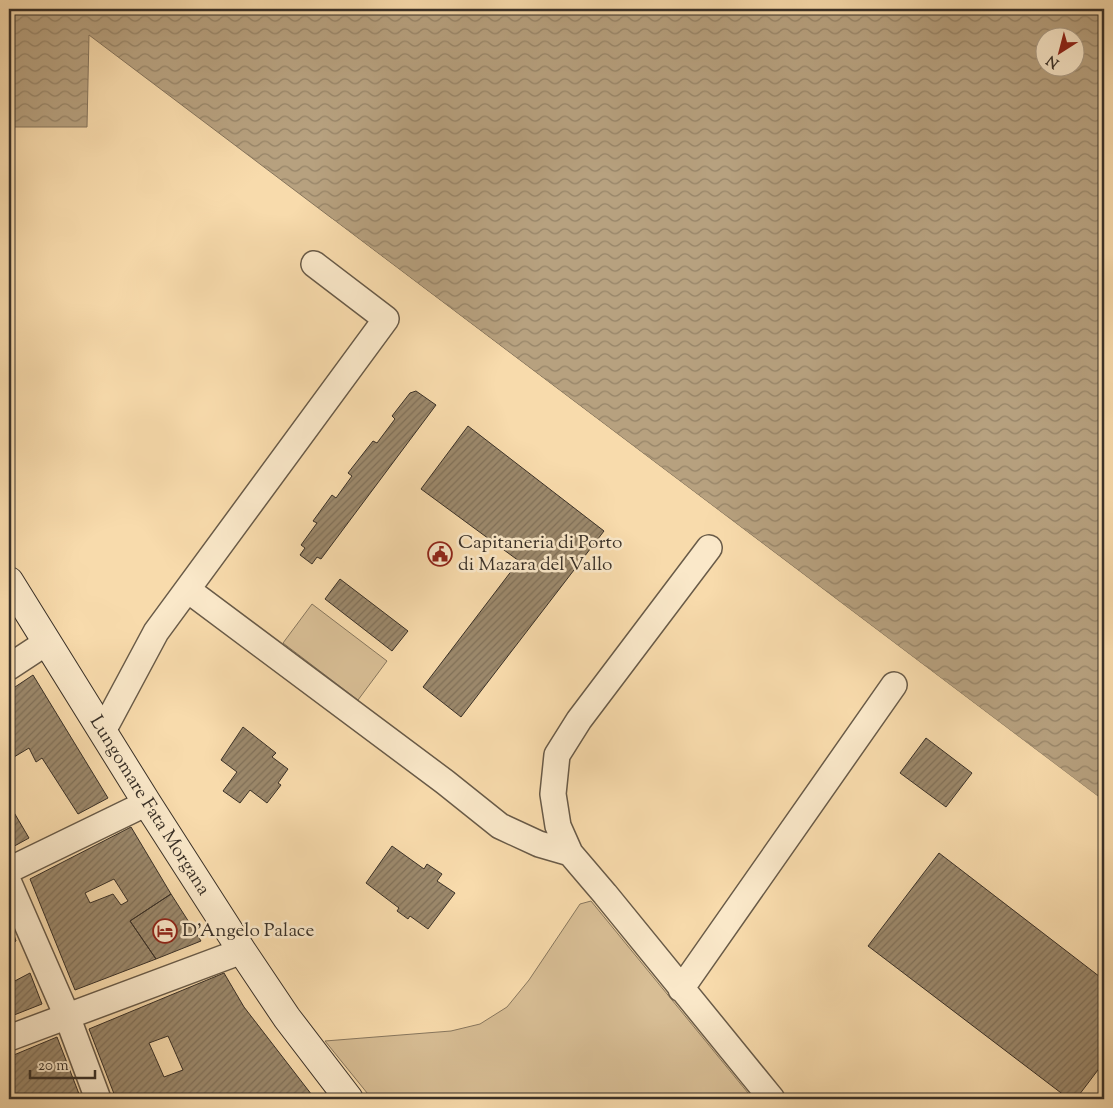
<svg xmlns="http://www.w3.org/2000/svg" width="1113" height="1108" font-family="'Sorts Mill Goudy',serif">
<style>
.green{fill:#d8be95;stroke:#88775e}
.water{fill:url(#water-waves);stroke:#85745c;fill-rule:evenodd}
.pier{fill:#f8dbac}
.building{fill:url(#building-hatch);stroke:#393027;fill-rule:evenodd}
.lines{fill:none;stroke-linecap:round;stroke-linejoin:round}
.minor-casing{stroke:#695b48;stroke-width:28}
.secondary-casing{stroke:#393027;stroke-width:30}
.minor{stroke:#fae8c9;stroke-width:25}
.secondary{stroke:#fae8c9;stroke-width:28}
.labels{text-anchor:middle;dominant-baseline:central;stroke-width:5;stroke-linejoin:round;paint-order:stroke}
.poi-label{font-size:19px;fill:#393027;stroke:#fae8c9;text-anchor:start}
.street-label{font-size:19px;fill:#393027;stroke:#fae8c9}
</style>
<defs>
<pattern id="water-waves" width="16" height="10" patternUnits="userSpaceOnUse" patternTransform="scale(1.25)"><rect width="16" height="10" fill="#b7a17f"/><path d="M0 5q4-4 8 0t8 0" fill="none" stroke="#968468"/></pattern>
<pattern id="building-hatch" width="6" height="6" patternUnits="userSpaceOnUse" patternTransform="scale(1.25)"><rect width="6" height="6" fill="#9c896c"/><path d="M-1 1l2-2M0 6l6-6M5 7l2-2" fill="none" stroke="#807059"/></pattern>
</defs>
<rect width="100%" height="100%" fill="#f8dbac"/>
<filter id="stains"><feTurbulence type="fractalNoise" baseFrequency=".004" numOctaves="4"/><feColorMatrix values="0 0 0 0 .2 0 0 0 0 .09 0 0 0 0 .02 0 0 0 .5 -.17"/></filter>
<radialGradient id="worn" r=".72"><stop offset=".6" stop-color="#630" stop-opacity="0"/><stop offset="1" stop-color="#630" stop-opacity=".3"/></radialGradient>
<path class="green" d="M312 604 387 661 358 700 283 643Z
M591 901 753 1099H372L325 1041 451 1031 480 1024 507 1007 529 980 580 904Z"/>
<path class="water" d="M9 9H1104V801L89 35 87 127H9ZM1046 38H1076V68H1046Z"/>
<path class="pier" d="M332 219 1104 801V803L331 221Z"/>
<path class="building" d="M416 391 436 405 321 559 317 557 312 564 300 555 305 548 301 545 317 523 313 521 332 495 336 498 352 476 348 473 373 441 377 443 395 419 392 416 410 393Z
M468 426 604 531 461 717 423 687 519 561 421 489Z
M340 579 408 631 392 651 325 599Z
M33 675 108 798 78 814 42 758 36 762 29 748 9 760V691Z
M243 727 276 753 272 757 288 769 278 783 281 785 267 803 250 790 240 803 223 791 237 772 221 760Z
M926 738 972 773 946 807 900 773Z
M9 804 29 838 9 849Z
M131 827 171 894 130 921 156 959 75 990 30 879ZM114 879 128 901 121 905 113 894 90 903 85 893Z
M392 846 424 869 427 864 442 874 437 881 455 893 428 929 410 916 408 919 397 911 399 908 366 883Z
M939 853 1104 980V1062L1076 1099H1069L868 946Z
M171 894 201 941 156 959 130 921Z
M9 921 16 941 9 945Z
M30 973 42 1004 9 1017V984Z
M224 973 244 1007 315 1099H116L89 1029ZM168 1036 183 1070 164 1077 149 1043Z
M57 1037 81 1099H9V1057Z"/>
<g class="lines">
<g class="minor-casing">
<path id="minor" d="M709 548 579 720 557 755 553 794 558 826 570 853 605 894 772 1099
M188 590 445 782 500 826 539 844 570 853
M9 667 47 642
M103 731 156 632 386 319 314 264
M9 870 147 803
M9 883 67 1016 98 1099
M681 989 894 685
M9 1038 242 951"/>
</g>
<g class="secondary-casing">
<g id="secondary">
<path id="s1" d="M9 581 147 803 242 951 287 1018 349 1099"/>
</g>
</g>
<use href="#minor" class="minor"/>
<use href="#secondary" class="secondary"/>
</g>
<defs>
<g id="civic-ring" transform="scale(1.25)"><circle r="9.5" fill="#fae8c9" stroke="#8f2418" stroke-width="1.5"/><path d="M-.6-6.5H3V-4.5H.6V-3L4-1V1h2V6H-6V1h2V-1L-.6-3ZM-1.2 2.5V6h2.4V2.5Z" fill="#8f2418"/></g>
<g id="hotel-ring" transform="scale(1.25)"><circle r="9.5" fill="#fae8c9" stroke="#8f2418" stroke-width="1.5"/><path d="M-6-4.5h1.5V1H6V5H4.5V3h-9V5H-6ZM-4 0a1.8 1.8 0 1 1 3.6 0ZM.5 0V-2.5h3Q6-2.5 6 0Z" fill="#8f2418"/></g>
</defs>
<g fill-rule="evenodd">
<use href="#civic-ring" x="440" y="554"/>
<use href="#hotel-ring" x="165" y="931"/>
</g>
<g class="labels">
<g class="poi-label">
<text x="458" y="543">Capitaneria di Porto<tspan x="458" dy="22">di Mazara del Vallo</tspan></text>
<text x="182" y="931">D'Angelo Palace</text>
</g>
<g class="street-label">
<text stroke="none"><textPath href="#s1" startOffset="265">Lungomare Fata Morgana</textPath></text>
</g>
</g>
<rect width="1113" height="1108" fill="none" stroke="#f8dbac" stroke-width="30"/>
<rect x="10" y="10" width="1093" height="1088" fill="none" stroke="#393027" stroke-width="2.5"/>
<rect x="15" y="15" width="1083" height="1078" fill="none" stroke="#393027"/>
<g transform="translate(1060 52) rotate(216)"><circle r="24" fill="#fae8c9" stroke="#ad9e88"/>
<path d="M0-4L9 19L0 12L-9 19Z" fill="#8f2418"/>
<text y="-8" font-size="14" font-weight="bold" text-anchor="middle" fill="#393027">N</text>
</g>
<path d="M30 1070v8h65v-8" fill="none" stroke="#393027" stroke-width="2.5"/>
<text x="38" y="1070" font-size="15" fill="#393027" stroke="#fae8c9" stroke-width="4" paint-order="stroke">20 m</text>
<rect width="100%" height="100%" filter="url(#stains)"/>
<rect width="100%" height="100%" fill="url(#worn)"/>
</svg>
